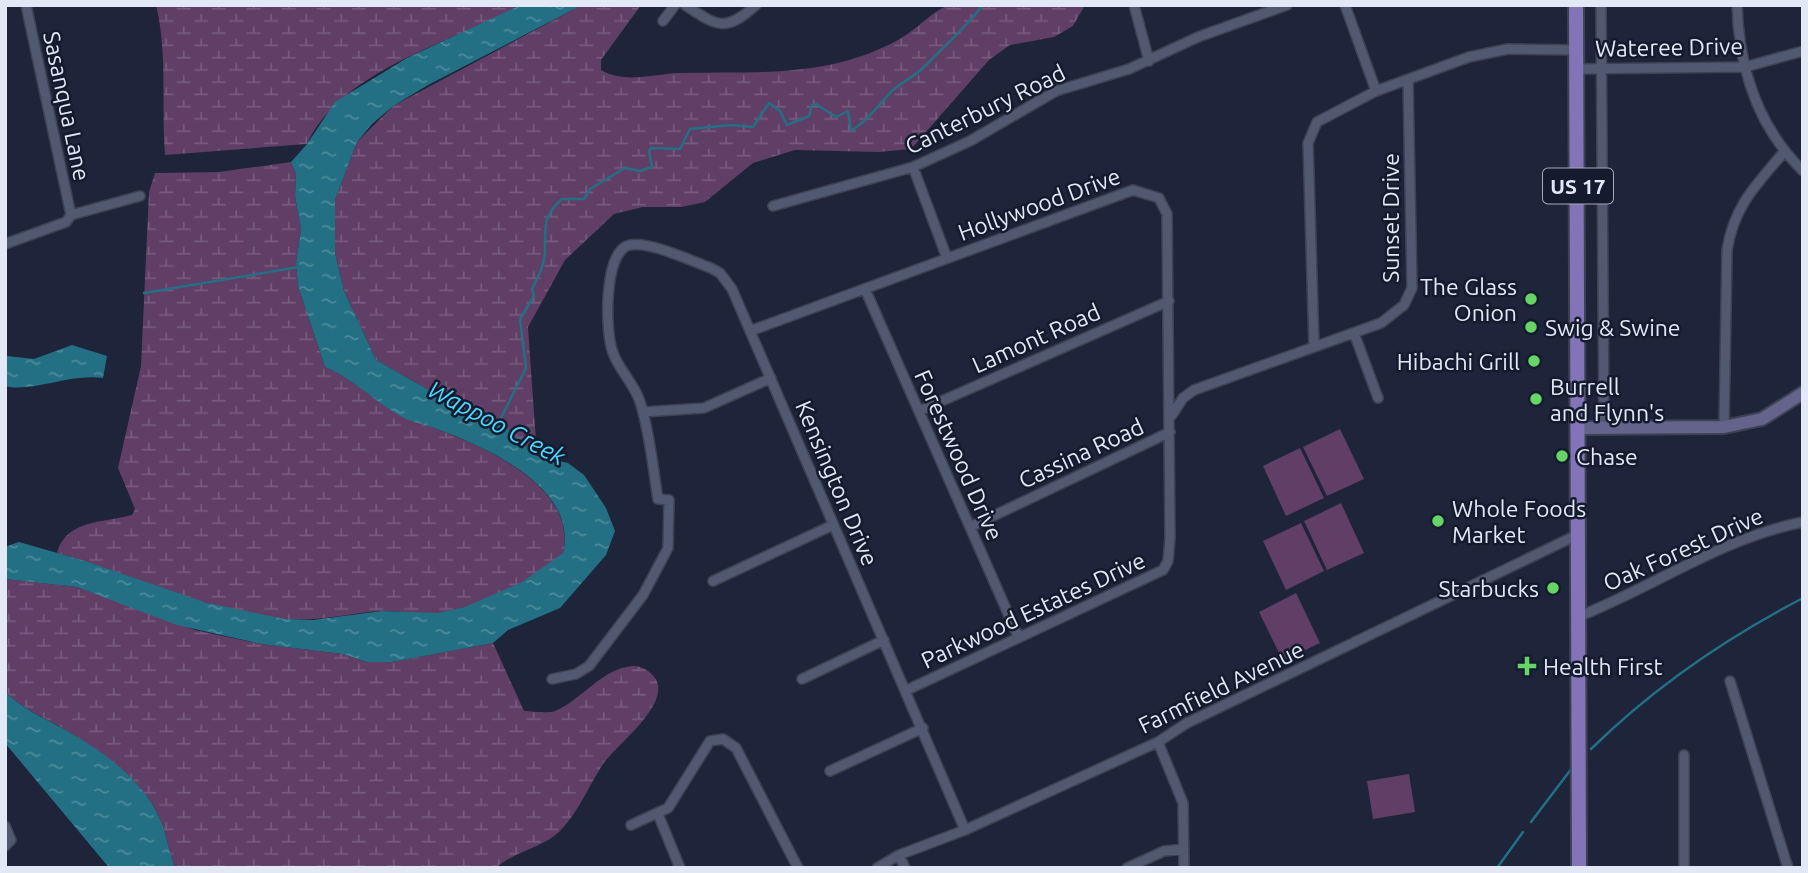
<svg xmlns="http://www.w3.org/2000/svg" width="1808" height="873" font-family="Ubuntu,sans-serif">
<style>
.wetland{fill:url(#wetland-marsh)}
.park{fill:#603e66}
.water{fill:url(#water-ripples)}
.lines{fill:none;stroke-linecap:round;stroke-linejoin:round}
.stream{stroke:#237084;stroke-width:2.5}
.minor-casing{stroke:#3d4253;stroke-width:12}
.secondary-casing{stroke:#3d4253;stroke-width:16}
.trunk-casing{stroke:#3d4253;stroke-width:18}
.minor{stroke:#515971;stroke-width:9}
.secondary{stroke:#64638b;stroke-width:12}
.trunk{stroke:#8274b6;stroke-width:14}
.poi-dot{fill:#67d466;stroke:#151b2e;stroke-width:2.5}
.labels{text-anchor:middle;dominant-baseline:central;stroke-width:5;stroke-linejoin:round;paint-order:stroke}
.shield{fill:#151b2e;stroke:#a5aaba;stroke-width:2}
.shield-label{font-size:21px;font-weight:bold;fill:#e3e8f6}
.street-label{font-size:23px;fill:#e3e8f6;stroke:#151b2e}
.poi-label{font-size:23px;fill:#e3e8f6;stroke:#151b2e;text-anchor:start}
.water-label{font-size:24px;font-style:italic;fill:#4cd9ff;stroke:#151b2e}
</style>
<defs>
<pattern id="wetland-marsh" width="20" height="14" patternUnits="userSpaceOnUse" patternTransform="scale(1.75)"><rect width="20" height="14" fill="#603e66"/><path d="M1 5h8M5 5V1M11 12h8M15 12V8" fill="none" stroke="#775a7c"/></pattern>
<pattern id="water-ripples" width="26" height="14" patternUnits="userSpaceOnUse" patternTransform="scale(1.75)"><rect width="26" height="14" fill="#237084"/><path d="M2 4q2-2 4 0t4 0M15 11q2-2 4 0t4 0" fill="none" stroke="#4d8b9c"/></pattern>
</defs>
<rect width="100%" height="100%" fill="#1e2439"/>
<path class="wetland" d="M156 5H521C452 43 342 69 307 144L165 155C161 105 168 55 156 5Z
M582 5H641L601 60V70C625 84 652 74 679 73 756 71 826 79 898 40 915 31 929 14 946 6 958 1 1063 5 1085 5L1073 26 1054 37 1010 45 989 60 911 149 879 152 795 150 753 163 705 202 681 207H643L614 214 565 260 528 327 537 456 500 422 443 398 376 360 344 291 335 253V200L357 142 393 106Z
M291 162 296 174 295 196 301 229 296 263 298 286 325 367C355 380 377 404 406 418 416 423 427 425 437 429 486 447 578 488 563 553 533 583 481 606 440 613 421 616 401 610 382 611 349 613 319 622 287 619 207 612 133 574 57 553 66 519 104 523 132 515L135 509 118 468 141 366 149 192 155 173 219 172Z
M5 579 77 587 195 630 261 644 343 654 367 662H392L493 643 524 711C533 711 547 714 555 711 582 700 602 668 633 666 642 666 649 670 655 678 672 704 617 744 603 764 589 785 578 813 560 831 543 848 514 851 496 868H175C170 854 167 840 163 826 146 781 104 753 64 729 45 718 20 708 5 691Z"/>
<path class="park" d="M1340 429 1364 479 1327 496 1303 447Z
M1300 448 1324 498 1286 516 1263 466Z
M1341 503 1364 553 1327 570 1304 521Z
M1301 523 1324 571 1286 590 1263 541Z
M1296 593 1320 643 1283 661 1259 612Z
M1409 774 1415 812 1373 819 1367 781Z"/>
<path class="water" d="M521 5H582L428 85 393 106 372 124 357 142 335 200V253L344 291 376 360 443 398 500 422 537 456 568 463 584 475 606 508 615 531 606 555 560 608 508 630 493 643 392 662H367L343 654 261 644 177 625 77 587 5 579V547L19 542 85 561 207 603 285 619 313 620 382 611 438 613 465 607 522 582 563 553C579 488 486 447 437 429 427 425 416 423 406 419 377 404 355 380 325 367L298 286 296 263 301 229 295 196 296 174 291 162 307 144 335 102 407 58Z
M72 345 107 356 103 378C69 373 32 393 5 386L7 356 34 359Z
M5 691C20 708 44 718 64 729 104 752 146 781 163 826 167 840 170 854 175 868H110L106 864 5 743Z"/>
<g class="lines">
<path class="stream" d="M144 293 299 267
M499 422 526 368 520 319 534 296 532 289C538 277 545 264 545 251 545 228 543 215 562 199H584L590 189 625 168 640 171 652 167 649 151 651 148 680 149 690 129 731 125 753 127 769 103 780 111 787 125 809 116 812 105 816 104 836 117 848 111 851 130C860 128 883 101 889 94 896 85 914 77 923 68 943 48 965 28 983 5
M1591 749C1653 688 1726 638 1803 598
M1531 822 1572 768
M1497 868 1523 832"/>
<g class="minor-casing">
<path id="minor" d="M26 5 71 215
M685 5C717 26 725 33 756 5
M1134 5 1149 61
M1345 5 1376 91
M1601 5 1604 427
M1737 5C1739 69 1757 126 1803 171
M663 21 675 5
M1576 69 1745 67 1803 51
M913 167 947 258
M773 206 913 167 970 141 1056 91 1129 69 1198 37 1287 5
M5 244 66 222 71 215 140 196
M865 289 1018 636
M750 331 1133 190 1159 198 1167 214 1170 538 1168 561 1163 570 907 690
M1354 333 1378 398
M1314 345 1308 143 1317 122 1376 91 1469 57 1508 49 1576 50
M919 411 1169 301
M643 412 704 408 771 378
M1172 415 1183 398 1194 390 1381 323 1404 305 1412 288 1408 81
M1724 427 1727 250C1734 206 1756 185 1784 152
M970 527 1170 432
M713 581 833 525
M1580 616C1655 586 1722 538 1803 522
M552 679 576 674 589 666 643 595 668 548 669 500 658 499C653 468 650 435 641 405 636 385 620 372 613 353 605 333 603 250 630 245 650 241 691 261 711 268L720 273 732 289 965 830
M802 679 884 640
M1730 681 1788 868
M1158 742 1183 803 1184 868
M1684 755V868
M830 771 923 728
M658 814 680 868
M631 825 668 808 710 741 723 739 736 748 798 868
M5 826 11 840 5 846
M899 855 905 868
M877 868 899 855 965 830 1158 742 1187 723 1579 534
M1127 868 1164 851 1184 849"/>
</g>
<g class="secondary-casing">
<path id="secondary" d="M1579 428 1724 427 1762 419 1803 393"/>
</g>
<g class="trunk-casing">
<path id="trunk" d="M1576 5 1579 868"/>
</g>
<use href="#minor" class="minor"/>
<use href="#secondary" class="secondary"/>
<use href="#trunk" class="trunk"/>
</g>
<g class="poi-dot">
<circle cx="1531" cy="299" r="7"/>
<circle cx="1531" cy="327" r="7"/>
<circle cx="1534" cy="361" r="7"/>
<circle cx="1536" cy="399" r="7"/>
<circle cx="1562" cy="456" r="7"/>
<circle cx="1438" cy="521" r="7"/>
<circle cx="1553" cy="588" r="7"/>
<path d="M1523.5 655.5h7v7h7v7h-7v7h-7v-7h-7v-7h7z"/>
</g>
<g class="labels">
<rect class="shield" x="1543" y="168.5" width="70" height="35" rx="5"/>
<g class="shield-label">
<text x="1578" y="186">US 17</text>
</g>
<g class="street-label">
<text transform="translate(1669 47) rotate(-1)">Wateree Drive</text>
<text transform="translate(67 106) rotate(78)">Sasanqua Lane</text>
<text transform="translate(985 109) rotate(-26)">Canterbury Road</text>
<text transform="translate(1039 204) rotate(-20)">Hollywood Drive</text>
<text transform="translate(1390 218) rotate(-90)">Sunset Drive</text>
<text transform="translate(1036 338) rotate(-24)">Lamont Road</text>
<text transform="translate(1081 453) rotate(-25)">Cassina Road</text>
<text transform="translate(959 455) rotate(66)">Forestwood Drive</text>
<text transform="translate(837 483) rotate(67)">Kensington Drive</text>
<text transform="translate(1683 549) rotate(-24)">Oak Forest Drive</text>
<text transform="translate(1033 610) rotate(-25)">Parkwood Estates Drive</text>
<text transform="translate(1221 687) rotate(-26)">Farmfield Avenue</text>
</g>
<g class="poi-label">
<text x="1517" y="286" text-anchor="end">The Glass<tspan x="1517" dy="26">Onion</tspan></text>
<text x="1545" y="327">Swig &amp; Swine</text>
<text x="1520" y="361" text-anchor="end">Hibachi Grill</text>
<text x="1550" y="386">Burrell<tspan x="1550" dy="26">and Flynn's</tspan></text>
<text x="1576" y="456">Chase</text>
<text x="1452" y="508">Whole Foods<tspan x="1452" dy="26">Market</tspan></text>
<text x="1539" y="588" text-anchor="end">Starbucks</text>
<text x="1543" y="666">Health First</text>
</g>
<g class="water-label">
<text transform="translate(497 423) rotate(28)">Wappoo Creek</text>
</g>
</g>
<rect width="1808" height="873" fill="none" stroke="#e3e8f6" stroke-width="14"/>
</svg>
